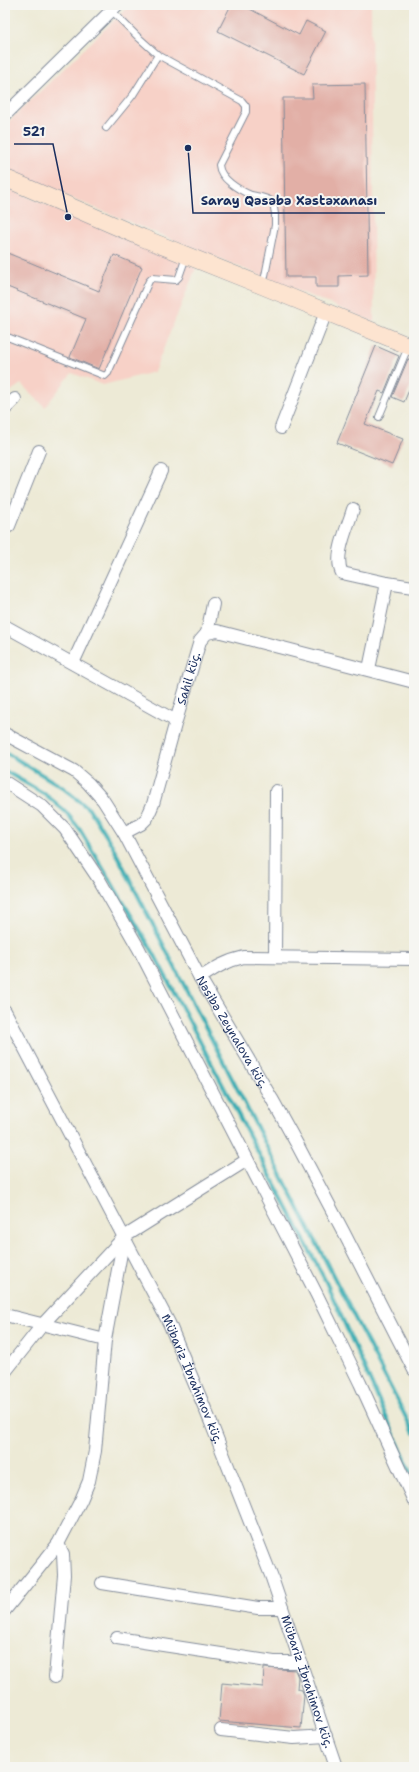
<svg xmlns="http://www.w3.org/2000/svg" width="419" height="1772" font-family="'Shantell Sans',sans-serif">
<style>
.built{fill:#f7d1c7}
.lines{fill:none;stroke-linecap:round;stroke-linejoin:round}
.stream{stroke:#3caeb4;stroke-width:4}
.building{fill:#e2afa6}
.lane-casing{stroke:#848c9a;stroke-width:8}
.street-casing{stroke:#848c9a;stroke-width:14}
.secondary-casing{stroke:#848c9a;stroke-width:18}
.lane{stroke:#fff;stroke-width:6}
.street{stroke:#fff;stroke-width:12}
.secondary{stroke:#fde4d0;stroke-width:17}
.labels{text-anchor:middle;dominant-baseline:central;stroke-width:4;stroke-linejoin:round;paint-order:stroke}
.street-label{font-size:12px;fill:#1b2f5e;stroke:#f6f6f2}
.leader{fill:none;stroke:#1b2f5e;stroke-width:1.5}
.callout-dot{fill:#1b2f5e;stroke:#f6f6f2;stroke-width:1.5}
.callout-label{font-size:13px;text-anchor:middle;font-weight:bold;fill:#1b2f5e;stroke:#f6f6f2;stroke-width:4;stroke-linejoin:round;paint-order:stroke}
</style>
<rect width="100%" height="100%" fill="#f6f6f2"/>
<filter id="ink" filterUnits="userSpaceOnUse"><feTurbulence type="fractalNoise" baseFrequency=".025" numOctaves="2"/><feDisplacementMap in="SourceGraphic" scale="8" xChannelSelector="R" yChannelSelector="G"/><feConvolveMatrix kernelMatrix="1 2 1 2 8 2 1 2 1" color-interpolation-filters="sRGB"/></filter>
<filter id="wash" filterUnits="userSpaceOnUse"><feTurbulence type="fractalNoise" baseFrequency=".012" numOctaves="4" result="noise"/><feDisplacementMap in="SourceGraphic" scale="16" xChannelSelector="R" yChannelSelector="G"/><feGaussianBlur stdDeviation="0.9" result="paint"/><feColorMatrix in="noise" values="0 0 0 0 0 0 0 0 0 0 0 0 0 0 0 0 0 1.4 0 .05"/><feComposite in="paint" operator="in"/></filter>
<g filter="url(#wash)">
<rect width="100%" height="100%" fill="#edead6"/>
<path class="built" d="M130 5H371L374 322 5 171V125Z
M5 187 196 268 154 372 103 385 72 373 45 407 21 384 5 395Z"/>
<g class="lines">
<path class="stream" d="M5 752 62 787 90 810 112 845 414 1433
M5 771 45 794 66 812 80 830 153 952 325 1280 414 1479"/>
</g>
<g id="blocks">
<path class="building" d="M231 5H249L248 8 299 35 306 21 326 31 304 74 218 31Z
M365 84 368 275 339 276V287H316V277H286L283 98H313L312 85Z
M5 252 99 291 114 255 142 267 99 369 70 357 86 319 5 286Z
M376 346 399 356 384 393 379 391 365 424 403 439 392 465 337 443Z
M408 359 414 362V378L404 402 392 397Z
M264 1668 295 1670 298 1677 297 1689 302 1690 304 1695 301 1728 219 1721 222 1683 263 1687Z"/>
</g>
</g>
<g filter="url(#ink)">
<use href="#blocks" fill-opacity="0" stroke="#848c9a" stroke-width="1"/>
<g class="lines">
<g class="lane-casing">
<path id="lane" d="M111 10 138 37 158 55 242 101 246 106V112L219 165C220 179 239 190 251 195 259 197 266 197 273 202L275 214V225L263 286
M106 128 133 95 158 55
M5 336 105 376 108 373 149 281 152 278 176 280 179 277 186 257
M379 417 408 347"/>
</g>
<g class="street-casing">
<g id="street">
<path d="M5 115 117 5"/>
<path d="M5 409 15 399"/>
<path d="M281 428 326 312"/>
<path d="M353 509C348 527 333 556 342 573L387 583 369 669"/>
<path d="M5 528 9 526 39 451"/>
<path d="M387 583 413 587"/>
<path id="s1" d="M5 626 176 721 200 641 207 633 217 631 414 682"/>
<path d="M207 633 213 604"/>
<path d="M73 663 161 471"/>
<path id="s2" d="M5 734 74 771 88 783 103 800 124 833 200 978 272 1099 298 1146 344 1233 414 1370"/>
<path d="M5 782 42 806 65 829 100 881 139 949 317 1295 360 1383 414 1501"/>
<path d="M124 833 141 824 147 818 153 804 176 721"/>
<path d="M275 957 276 791"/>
<path d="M200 978C215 968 226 961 244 957L414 959"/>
<path id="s3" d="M5 1011 169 1323 211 1423 272 1578 336 1767"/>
<path d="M5 1315 105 1340"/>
<path d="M5 1372 43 1324 124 1237 247 1160"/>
<path d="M102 1583 258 1608H282"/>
<path d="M5 1610 58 1544 81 1500 89 1481 95 1451 105 1340 124 1237"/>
<path d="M117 1638 274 1662H301"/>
<path d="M55 1677 64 1575 63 1554 58 1544"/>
<path d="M221 1730 294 1738 326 1736"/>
</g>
</g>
<g class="secondary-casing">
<path id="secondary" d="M5 178 143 238 263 286 414 348"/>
</g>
<use href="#lane" class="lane"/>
<use href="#street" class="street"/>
<use href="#secondary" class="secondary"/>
</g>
</g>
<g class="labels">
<g class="street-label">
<text stroke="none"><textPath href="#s1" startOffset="240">Sahil küç.</textPath></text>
<text stroke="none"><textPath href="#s2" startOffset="385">Nəsibə Zeynalova küç.</textPath></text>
<text stroke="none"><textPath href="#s3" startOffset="413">Mübariz İbrahimov küç.</textPath></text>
<text stroke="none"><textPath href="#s3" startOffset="737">Mübariz İbrahimov küç.</textPath></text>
</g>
</g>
<path class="leader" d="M68 217L53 144H14M188 148L193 213H385"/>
<g class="callout-dot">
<circle cx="68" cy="217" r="4"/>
<circle cx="188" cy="148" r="4"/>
</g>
<g class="callout-label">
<text x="34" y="136">521</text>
<text x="289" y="205">Saray Qəsəbə Xəstəxanası</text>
</g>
<rect width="419" height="1772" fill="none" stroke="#f6f6f2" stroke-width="20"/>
</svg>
